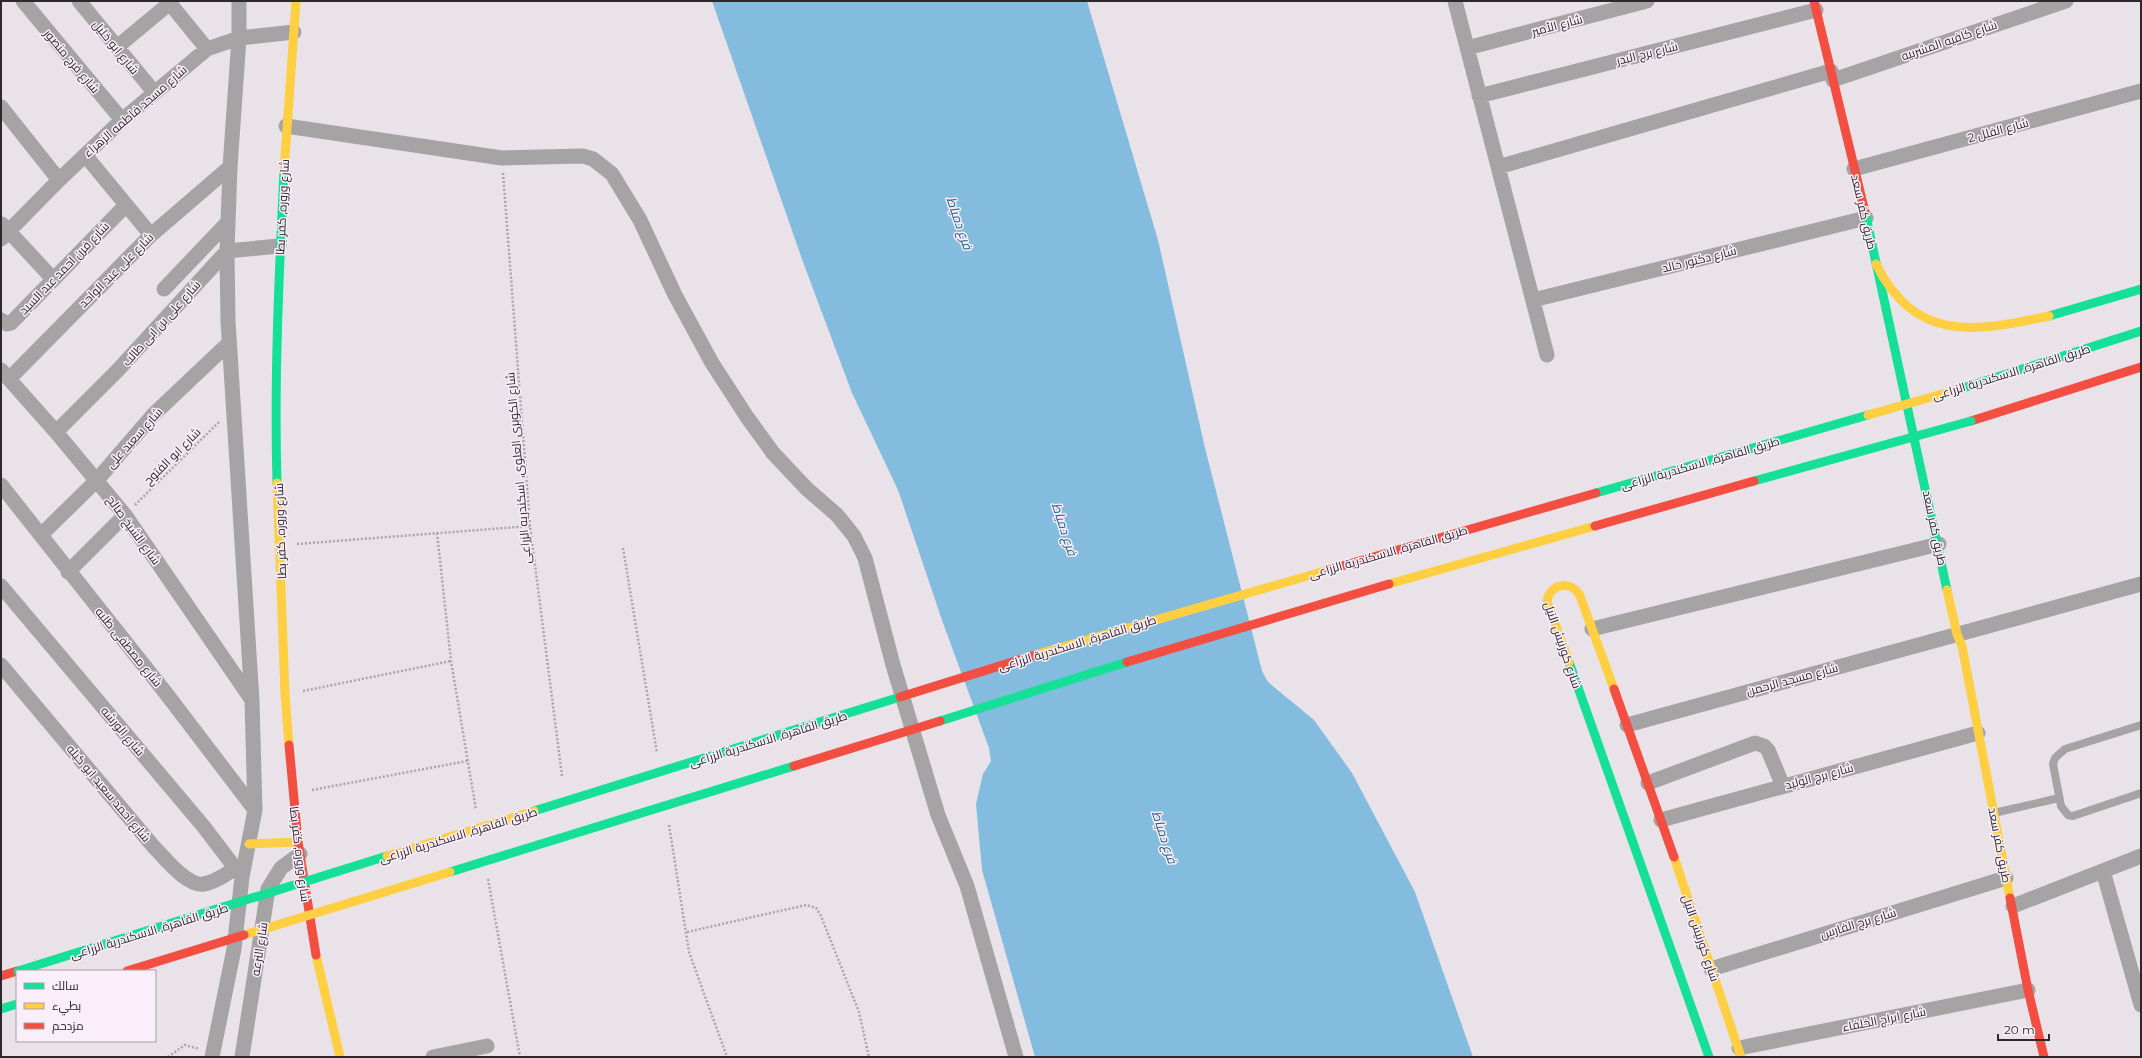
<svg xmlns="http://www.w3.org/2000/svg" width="2142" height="1058" font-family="Montserrat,Cairo,sans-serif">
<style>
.water{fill:#83bcde}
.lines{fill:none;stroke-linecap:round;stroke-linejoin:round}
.path{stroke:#a8a6a8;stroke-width:2.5;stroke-dasharray:2 2;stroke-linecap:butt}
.lane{stroke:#a6a3a4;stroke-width:8}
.street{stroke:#a6a3a4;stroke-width:15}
.fast{stroke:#16e098;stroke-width:9}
.slow{stroke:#ffcf43;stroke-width:9}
.jam{stroke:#f24e42;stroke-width:9}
.fast-bridge{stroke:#16e098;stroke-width:9}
.slow-bridge{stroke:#ffcf43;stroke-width:9}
.jam-bridge{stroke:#f24e42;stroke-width:9}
.labels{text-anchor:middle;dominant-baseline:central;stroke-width:3;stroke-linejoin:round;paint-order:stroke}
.street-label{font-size:12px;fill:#2c282c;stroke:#f9eef9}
.water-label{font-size:13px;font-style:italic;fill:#1d5d7d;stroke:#f9eef9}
</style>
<rect width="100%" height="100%" fill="#e9e3e9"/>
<path class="water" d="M712 1H1087L1158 240 1205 448 1262 671 1268 682 1314 720 1352 773 1415 892 1473 1057H1035L982 870 976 804 983 774 991 761 989 748 943 623 898 490 852 393 803 262Z"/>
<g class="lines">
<path class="path" d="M503 173 530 526 562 776
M135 505 219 422
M437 533 451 661 476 810
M297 544 530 526
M623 548 657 753
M303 691 451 661
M312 790 467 761
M669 825 689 952 727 1057
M488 879 520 1057
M687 932 806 905 816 908 821 916 859 1012 869 1057
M168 1057 185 1045 199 1049"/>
<path class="lane" d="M2141 725 2065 749 2055 758 2053 764 2061 806 2068 815 2073 816 2141 793
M1994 813 2059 798"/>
<path class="street" d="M23 1 122 120
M79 1 154 92
M168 1 207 49
M1455 1 1547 355
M117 47 170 3
M1467 48 1647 1
M1833 80 2066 1
M1479 96 1816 10
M1 107 59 180
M286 126 502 158 583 156 593 159 612 174 640 220 675 295 712 363 747 417 773 453 807 489 837 515 854 536 865 558 893 665 938 815 967 886 1016 1057
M85 155 151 235
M1498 167 1831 71
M1854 169 2141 91
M2 224 53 279
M1 239 59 180 122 120 207 49 239 38 294 32
M164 289 228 222
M1533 300 1866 218
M1 320 7 324 11 323 126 205
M1 370 56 432 125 515 252 700
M9 379 151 235 230 167
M56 432 118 370 227 251 279 246
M1 485 165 692 255 810
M41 535 97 480 154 414 229 343
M68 572 125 515
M1 586 204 827 242 877
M1592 629 1939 544
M1 665 153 846C164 857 187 887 204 884 215 882 225 875 234 869
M1627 725 2141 584
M1648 783 1755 743 1764 746 1768 750 1783 786
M1661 820 1978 733
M2103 871 2141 1005
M2013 906 2141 856
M1711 969 2006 878
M1739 1048 2028 990
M212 1057 234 949 242 877 255 810 252 701 228 321 227 251 230 167 239 38V1
M242 1057 268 889 281 868 300 854
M433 1057 487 1046"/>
<path class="fast" d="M1865 212 1947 590
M2049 316 2141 289
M1960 389 2141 331
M277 483C274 378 279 275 284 171
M1569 662 1709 1057
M1 1009 17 1004"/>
<path class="slow" d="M284 171 296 1
M1876 264C1915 343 1975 332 2049 316
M277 483 285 694 289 745
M1947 590 1957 634 1962 646 2010 898
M1569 662 1547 601C1550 583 1572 580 1580 596L1614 689
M249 844 298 842
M1674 857 1741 1057
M316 955 340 1057"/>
<path class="jam" d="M1814 1 1865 212
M1971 421 2141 367
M1614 689 1674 857
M289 745 298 842 316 955
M2010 898 2028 990 2044 1057
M1 976 17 971"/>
<path class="fast-bridge" d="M1754 481 1971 421
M1596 493 1868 415
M940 721 1127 662
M534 811 900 697
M450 872 794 766
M18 971 387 856"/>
<path class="slow-bridge" d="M1868 415 1960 389
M1389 584 1595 526
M1035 655 1328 570
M387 856 534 811
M244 935 450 872"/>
<path class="jam-bridge" d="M1595 526 1754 481
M1328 570 1596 493
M1127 662 1389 584
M900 697 1035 655
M794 766 940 721
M127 971 244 935"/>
</g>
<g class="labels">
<g class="street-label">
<text transform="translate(1557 25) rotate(-15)">شارع الأمير</text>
<text transform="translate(1949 40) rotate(-19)">شارع كافيه المشربيه</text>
<text transform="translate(116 47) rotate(51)">شارع ابو خليل</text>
<text transform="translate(1647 53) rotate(-14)">شارع برج البدر</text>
<text transform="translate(72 61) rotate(50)">شارع فرج منصور</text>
<text transform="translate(135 111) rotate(-41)">شارع مسجد فاطمه الزهراء</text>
<text transform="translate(1998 130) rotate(-15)">شارع الفلل 2</text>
<text transform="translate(282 207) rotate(-87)">شارع وروره, كفر بطا</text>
<text transform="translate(1864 212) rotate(77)">طريق كفر سعد</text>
<text transform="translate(1699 259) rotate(-14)">شارع دكتور خالد</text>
<text transform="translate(64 268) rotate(-46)">شارع فرن احمد عبد السيد</text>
<text transform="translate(116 270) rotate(-45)">شارع على عبد الواحد</text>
<text transform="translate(161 323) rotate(-48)">شارع على بن ابى طالب</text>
<text transform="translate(2011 372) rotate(-17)">طريق القاهرة, الاسكندرية الزراعى</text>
<text transform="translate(134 438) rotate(-48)">شارع سعيد على</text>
<text transform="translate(172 456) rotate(-45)">شارع ابو الفتوح</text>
<text transform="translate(1700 463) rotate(-16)">طريق القاهرة, الاسكندرية الزراعى</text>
<text transform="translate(518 468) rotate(-95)">شارع الكوبرى العلوى, اسكندريه الزراعى</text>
<text transform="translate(1935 528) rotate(78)">طريق كفر سعد</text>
<text transform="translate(134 530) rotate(54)">شارع الشيخ صالح</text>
<text transform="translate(280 531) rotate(-92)">شارع وروره, كفر بطا</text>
<text transform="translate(1388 552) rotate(-16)">طريق القاهرة, الاسكندرية الزراعى</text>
<text transform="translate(1077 643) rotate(-17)">طريق القاهرة, الاسكندرية الزراعى</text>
<text transform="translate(1563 645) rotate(71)">شارع كورنيش النيل</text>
<text transform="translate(129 647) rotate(51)">شارع مصطفى طلبه</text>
<text transform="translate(1792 679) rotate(-15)">شارع مسجد الرحمن</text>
<text transform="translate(123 731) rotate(50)">شارع الورشه</text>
<text transform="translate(768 739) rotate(-17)">طريق القاهرة, الاسكندرية الزراعى</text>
<text transform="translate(1819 776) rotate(-15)">شارع برج الوليد</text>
<text transform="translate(109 793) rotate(50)">شارع احمد سعيد ابو كيله</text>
<text transform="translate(458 835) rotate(-17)">طريق القاهرة, الاسكندرية الزراعى</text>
<text transform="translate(2000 845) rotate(79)">طريق كفر سعد</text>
<text transform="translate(300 854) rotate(83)">شارع وروره, كفر بطا</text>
<text transform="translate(1858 923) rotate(-17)">شارع برج الفارس</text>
<text transform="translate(149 931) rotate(-17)">طريق القاهرة, الاسكندرية الزراعى</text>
<text transform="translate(1701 938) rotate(71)">شارع كورنيش النيل</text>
<text transform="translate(259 949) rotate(-81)">شارع الترعه</text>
<text transform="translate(1884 1019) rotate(-11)">شارع ابراج الخلفاء</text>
</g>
<g class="water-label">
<text transform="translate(960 223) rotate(71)">فرع دمياط</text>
<text transform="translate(1065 529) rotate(72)">فرع دمياط</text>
<text transform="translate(1165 837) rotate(72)">فرع دمياط</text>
</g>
</g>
<rect width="2142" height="1058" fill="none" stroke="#2c282c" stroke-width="4"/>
<rect x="16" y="970" width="140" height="72" fill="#f9eef9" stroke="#a79fa7"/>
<rect x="24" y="983" width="20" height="6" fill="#16e098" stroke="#a79fa7"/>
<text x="52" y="990" font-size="12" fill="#2c282c">سالك</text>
<rect x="24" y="1003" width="20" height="6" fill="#ffcf43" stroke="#a79fa7"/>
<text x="52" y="1010" font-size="12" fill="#2c282c">بطيء</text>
<rect x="24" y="1023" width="20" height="6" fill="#f24e42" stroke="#a79fa7"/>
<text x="52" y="1030" font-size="12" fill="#2c282c">مزدحم</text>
<path d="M1998 1034v6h51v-6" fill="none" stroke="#2c282c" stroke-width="2"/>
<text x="2004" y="1034" font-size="12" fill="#2c282c" stroke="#f9eef9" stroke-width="3" paint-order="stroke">20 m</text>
</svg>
